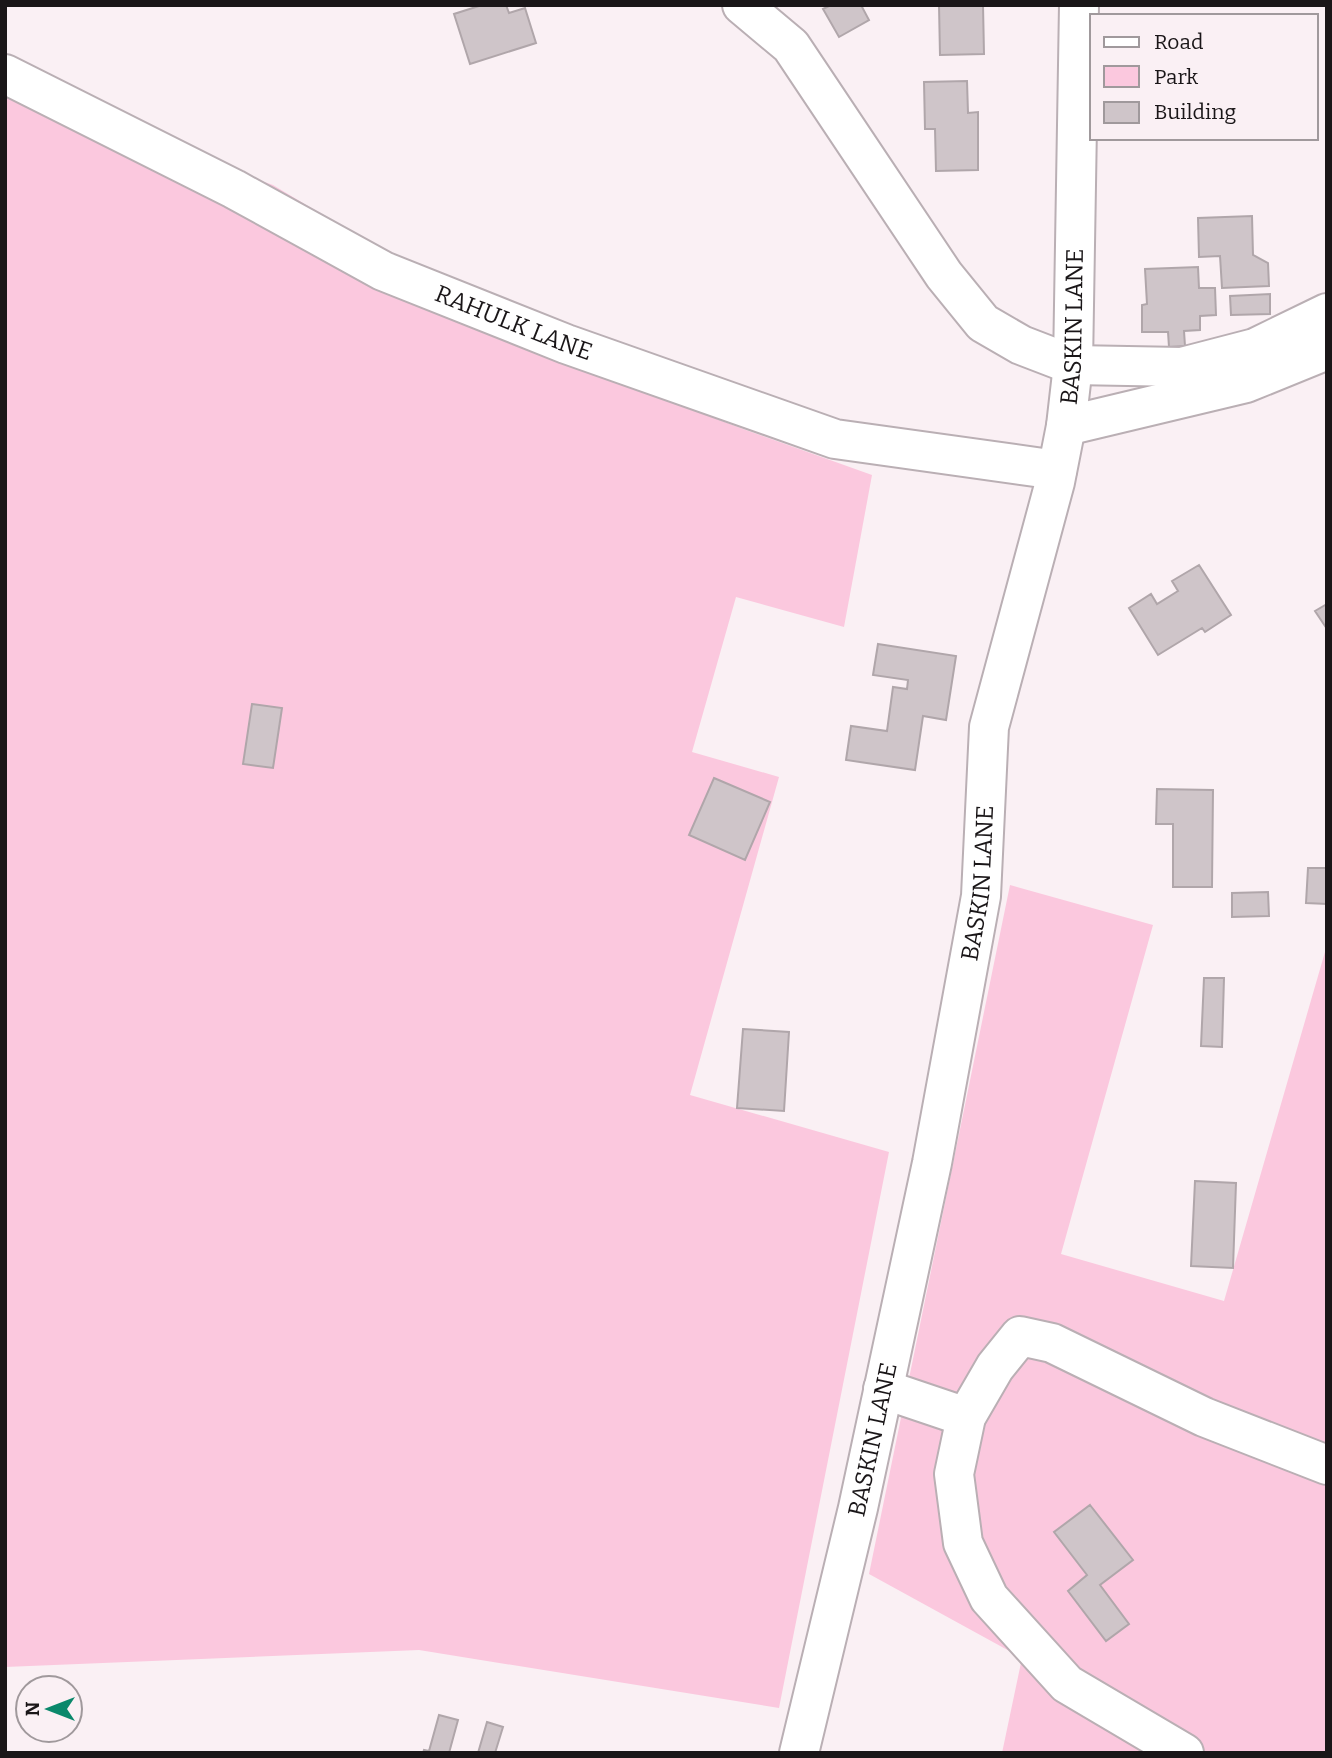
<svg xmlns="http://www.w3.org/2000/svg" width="1332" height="1758" font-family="Bitter,serif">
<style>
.green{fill:#fbc8de}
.building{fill:#cfc5c9;stroke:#b0a6aa;stroke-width:2}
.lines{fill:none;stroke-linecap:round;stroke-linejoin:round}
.minor-casing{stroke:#baafb4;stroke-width:42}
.minor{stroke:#fff;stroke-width:38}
.labels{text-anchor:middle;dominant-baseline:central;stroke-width:6;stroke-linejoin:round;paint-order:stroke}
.street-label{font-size:24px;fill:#1a1618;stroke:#faf0f4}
</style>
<rect width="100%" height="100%" fill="#faf0f4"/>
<path class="green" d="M5 89 273 185 401 262 411 302 743 429 872 475 844 627 736 597 692 752 779 777 690 1095 889 1152 779 1708 419 1650 5 1667Z
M1010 885 1153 925 1061 1254 1224 1301 1327 945V1753H1002L1022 1658 869 1574Z"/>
<path class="building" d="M482 5H506L509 13 525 8 536 43 470 64 454 14Z
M831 5H861L869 20 839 37 823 9Z
M939 5H983L984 54 940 55Z
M967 81 968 113 978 112V170L936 171 935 129H925L924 82Z
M1252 216 1253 255 1268 263 1269 286 1222 288 1220 256 1199 257 1198 218Z
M1198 267 1199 288H1215L1216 315 1200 316V330L1184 331 1185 346 1169 347 1168 332H1142V305L1147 304 1145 269Z
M1270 294V314L1231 315 1230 296Z
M1199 565 1231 615 1205 632 1202 628 1158 655 1129 608 1151 594 1157 604 1178 591 1172 581Z
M1327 604V629L1315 611Z
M878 644 956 656 946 720 923 716 915 770 846 760 851 726 887 731 893 687 907 689 908 680 873 675Z
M252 704 282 708 273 768 243 764Z
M714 778 770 802 745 860 689 835Z
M1157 789 1213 790 1212 887H1173V824H1156Z
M1308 868H1327V904L1306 903Z
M1268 892 1269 916 1232 917V893Z
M1204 978H1224L1222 1047 1201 1046Z
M743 1029 789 1032 784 1111 737 1108Z
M1195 1181 1236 1183 1233 1268 1191 1266Z
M1090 1505 1133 1560 1100 1585 1129 1624 1106 1641 1068 1591 1087 1575 1054 1532Z
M439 1715 458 1720 449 1753H423L424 1750 429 1751Z
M487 1722 503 1727 495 1753H478Z"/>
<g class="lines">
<g class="minor-casing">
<g id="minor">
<path d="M742 5 791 46 944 275 983 323 1021 345 1073 365 1182 367 1255 348 1327 313"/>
<path id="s1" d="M5 74 234 189 383 271 566 344 835 439 1057 470"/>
<path d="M1066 426 1246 383 1327 350"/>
<path d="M883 1389 966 1417"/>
<path id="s2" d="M799 1753 858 1508 932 1163 981 896 989 727 1055 482 1066 426 1073 365 1079 5"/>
<path d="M1184 1753 1067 1684 989 1598 963 1543 954 1474 966 1417 995 1367 1020 1336 1052 1343 1204 1417 1327 1465"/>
</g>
</g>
<use href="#minor" class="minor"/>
</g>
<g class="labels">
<g class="street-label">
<text stroke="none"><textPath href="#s1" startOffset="567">RAHULK LANE</textPath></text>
<text stroke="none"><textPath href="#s2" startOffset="1456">BASKIN LANE</textPath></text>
<text stroke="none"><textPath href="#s2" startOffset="889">BASKIN LANE</textPath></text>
<text stroke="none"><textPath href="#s2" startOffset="322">BASKIN LANE</textPath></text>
</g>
</g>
<rect width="1332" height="1758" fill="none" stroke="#1a1618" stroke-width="14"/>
<rect x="1090" y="14" width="228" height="126" fill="#faf0f4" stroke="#a0999c" stroke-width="2"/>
<rect x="1104" y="37" width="35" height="10" fill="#ffffff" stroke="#a0999c" stroke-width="2"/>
<text x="1154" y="49" font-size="21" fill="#1a1618">Road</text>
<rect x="1104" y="66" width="35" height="21" fill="#fbc8de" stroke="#a0999c" stroke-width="2"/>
<text x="1154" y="84" font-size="21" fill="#1a1618">Park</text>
<rect x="1104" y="102" width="35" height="21" fill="#cfc5c9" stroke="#a0999c" stroke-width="2"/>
<text x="1154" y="119" font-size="21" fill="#1a1618">Building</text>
<g transform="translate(49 1709) rotate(270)"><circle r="33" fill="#faf0f4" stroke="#a0999c" stroke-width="2"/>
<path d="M0-5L12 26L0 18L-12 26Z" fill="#0a886b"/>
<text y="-10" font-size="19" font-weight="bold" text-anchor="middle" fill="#1a1618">N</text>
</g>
</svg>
